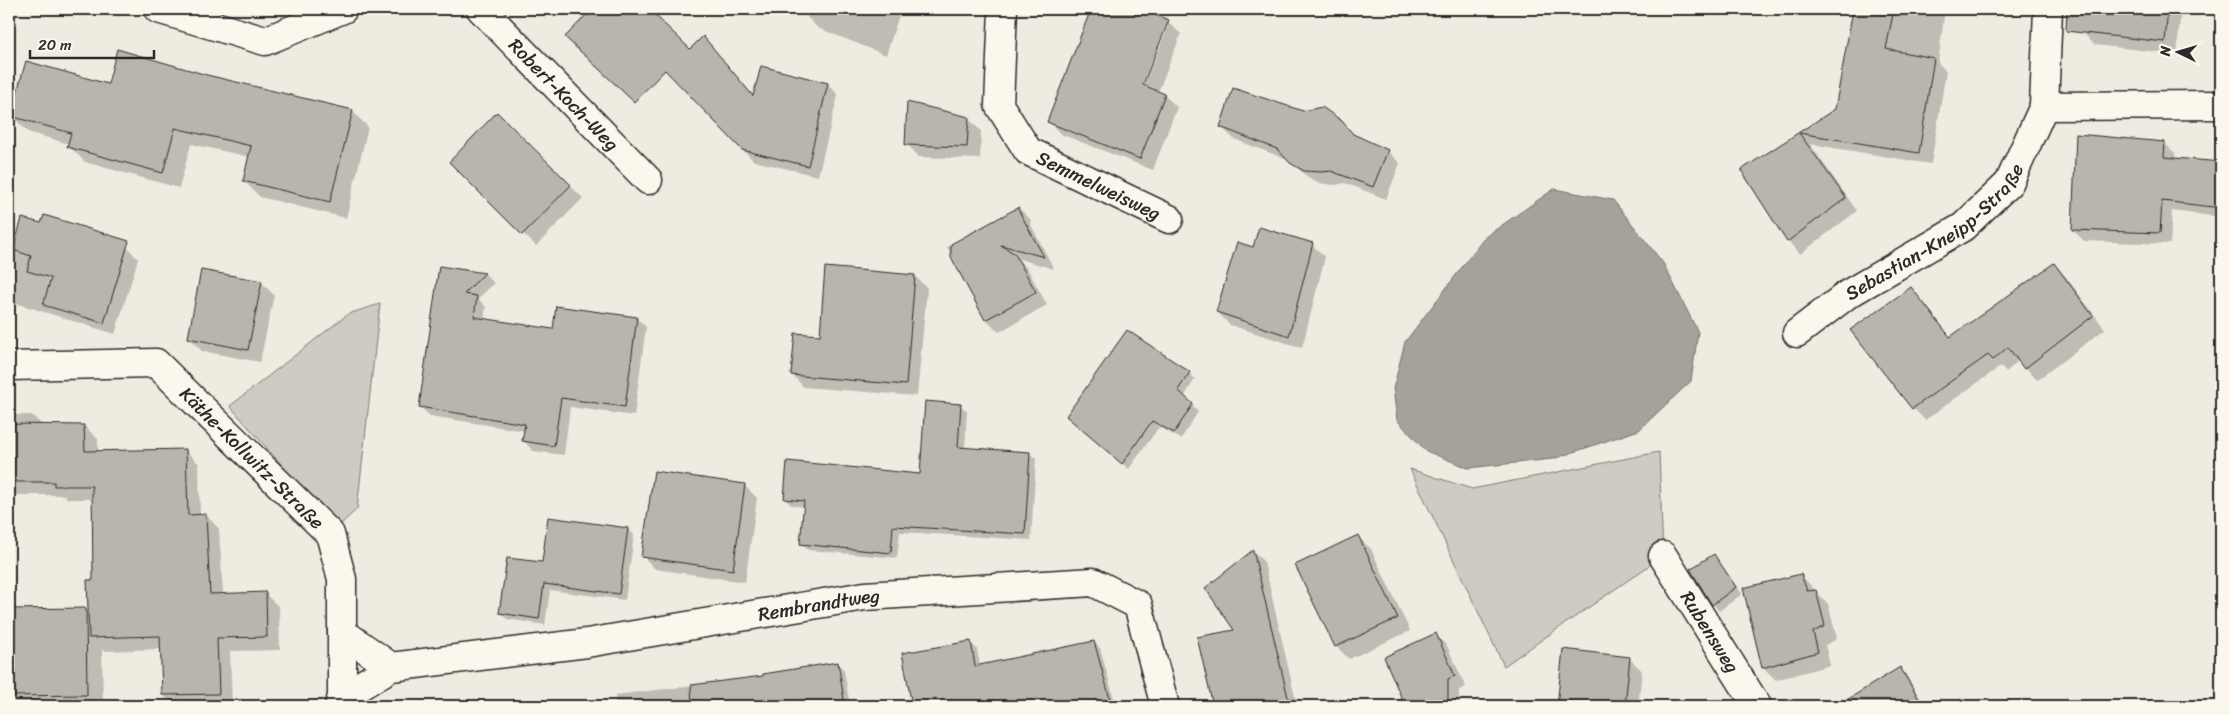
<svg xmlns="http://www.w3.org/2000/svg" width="2230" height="715" font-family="Sriracha,sans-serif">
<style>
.green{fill:#cecbc2;stroke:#7c7b76}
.water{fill:#a4a29a;stroke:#74726e}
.shadow{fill:#0003;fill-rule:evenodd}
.building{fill:#b8b5ae;stroke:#2b2b2b}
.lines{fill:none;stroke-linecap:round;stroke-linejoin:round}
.minor-casing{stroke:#2b2b2b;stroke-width:31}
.minor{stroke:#fbf7ec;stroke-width:28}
.labels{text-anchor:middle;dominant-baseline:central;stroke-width:4.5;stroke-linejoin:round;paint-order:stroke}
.street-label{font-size:19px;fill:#2b2b2b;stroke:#fbf7ec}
</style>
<rect width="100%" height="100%" fill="#eeebe0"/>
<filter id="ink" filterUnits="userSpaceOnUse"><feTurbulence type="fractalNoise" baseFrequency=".02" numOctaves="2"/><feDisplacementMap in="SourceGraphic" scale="10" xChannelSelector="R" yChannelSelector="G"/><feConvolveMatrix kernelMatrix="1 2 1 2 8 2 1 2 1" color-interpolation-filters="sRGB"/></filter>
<g filter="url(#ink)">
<path class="green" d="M380 304 357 509 337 528 230 406 348 314Z
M1659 452 1663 556 1504 666 1410 469 1472 489Z"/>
<path class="water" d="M1554 189 1613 200 1663 263 1698 332 1691 381 1639 430 1553 459 1468 468 1426 451 1397 420 1393 389 1405 342 1485 237Z"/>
<path class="shadow" d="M809 9H901L886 55 818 28 807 17Z
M1093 9H1136L1168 22 1181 34 1158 92 1164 95 1177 107 1153 170 1061 134 1049 122ZM1165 26H1168L1142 91 1140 90Z
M1865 9H1945L1938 63 1946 71 1931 164 1810 144 1857 211 1800 254 1788 241 1743 171 1836 109 1858 56Z
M2084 9H2181L2177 54 2095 45 2082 32Z
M703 38 754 97 762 68 828 84 838 95 818 176 754 161 743 150Z
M207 76 352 111 368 127 346 218 260 197 244 181 250 157 191 144 179 188 85 162 69 146V144L28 132 12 116 109 86Z
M1303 113 1341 122 1356 137 1387 151 1400 163 1386 199 1345 183 1335 185 1318 183 1305 175 1291 161 1234 139 1221 127Z
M497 114 583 198 536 246 450 162Z
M968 118 981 131 980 159 919 157 907 144Z
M2164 143 2175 153V159L2221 164V217L2172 211 2170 244 2084 241 2073 230Z
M1019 208 1031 220 1030 223 1054 269 1016 258 1027 268 1047 305 999 332 986 319 947 247Z
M9 245 127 247 138 259 115 334 9 301Z
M1312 245 1325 257 1302 348 1230 325 1217 312 1254 249Z
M2054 264 2066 277 2105 329 2037 380 2019 360 2006 372 2001 366 1925 420 1913 408 1911 289 1923 301 1951 338Z
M441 268 485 274 494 283 478 299 486 307 484 320 554 330 636 318 646 327 634 416 570 407 564 455 533 451 524 441 525 431 430 416 420 407Z
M915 276 927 288 917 396 804 387 792 375Z
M261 282 274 295 260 362 202 351 189 338Z
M1189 373 1195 379 1184 397 1198 412 1181 439 1159 427 1129 469 1074 422Z
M960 405 967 411 965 449 1029 453 1036 459 1031 540 900 532 897 558 808 550 801 544 804 507 791 505 785 499 922 475Z
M9 415H32L43 426H84L98 439V452L186 451 199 464 200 516 206 515 219 529 223 595 265 594 279 607 280 650 230 651 232 706H174L163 695 162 649 104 651 102 649 103 706H9V611L85 609 89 613 94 581 93 499H68L64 495H9Z
M744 485 757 498 745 582 655 569 643 556Z
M628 529 634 535 625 600 550 590 545 625 507 619 500 613 543 564Z
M1358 537 1371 549 1410 631 1349 659 1336 646Z
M1253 551 1264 562 1297 706H1214L1199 638 1236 631Z
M1714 555 1742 594 1719 611 1713 604 1691 570Z
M1801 575 1828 604 1837 639 1825 645 1830 665 1776 680 1763 667Z
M1435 634 1447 646 1466 687 1459 690V706H1380L1403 698Z
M1094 642 1100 648 1116 706H913L903 654 970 643 977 649 980 666Z
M1565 650 1629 658 1642 671 1638 706H1559Z
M838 663 844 670 850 706H616L615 695 765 677Z
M1899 668 1906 675 1925 706H1857L1852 698Z"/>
<path class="building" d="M592 9H649L690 49 703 36 753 96 761 66 828 83 808 166 742 150 665 70 634 102 565 37Z
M1091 9H1139L1169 20 1143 85 1165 94 1140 159 1047 122Z
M1853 9H1894L1886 49 1934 58 1919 153 1799 133 1846 198 1787 242 1741 170 1835 109Z
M2067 9H2168L2165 42 2066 31Z
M117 49 207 75 353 110 330 202 243 181 251 146 175 128 163 173 67 147 71 133 10 116 26 61 108 84Z
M1233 88 1303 111 1322 107 1342 121 1353 134 1388 150 1373 187 1331 171 1322 172 1304 171 1290 163 1277 149 1220 127Z
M907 102 969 117 967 147 905 145Z
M497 112 571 185 522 235 449 162Z
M2076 134 2165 142 2164 157 2221 162V208L2162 201 2160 233 2072 230Z
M1019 207 1018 209 1044 257 1001 245 1015 254 1036 292 985 320 951 257V244Z
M44 215 129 241 104 323 43 305 51 278 27 271 31 256 13 250 22 218 41 223Z
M1259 227 1313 243 1289 336 1216 312 1237 242 1253 247Z
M2054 263 2093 316 2024 369 2008 347 1993 360 1988 355 1912 409 1850 330 1911 287 1950 337Z
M439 266 485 273 464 294 477 296 474 317 553 329 556 306 637 317 625 407 561 398 554 446 522 441 525 424 419 407Z
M825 267 915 275 906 385 791 375 795 333 820 335Z
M201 270 262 281 248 350 188 338Z
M1127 330 1190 372 1178 390 1193 404 1174 433 1152 421 1122 464 1066 416Z
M925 401 961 404 958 447 1030 452 1025 534 893 526 891 553 800 544 804 501 784 499 787 461 920 474Z
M9 424 84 425 85 451 186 449 188 515 206 514 210 594 266 592 267 637 217 638 219 694 162 695 160 636 89 638 87 580H93L92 486H54V482H9Z
M654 471 745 484 733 570 641 557Z
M548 517 628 528 619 594 544 584 539 619 499 613 507 558 542 562Z
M1358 535 1398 618 1335 647 1295 565Z
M1253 550 1290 706H1213L1197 637 1234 630 1205 588Z
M1714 554 1736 587 1712 605 1690 569Z
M1801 574 1807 591 1816 590 1825 626 1813 632 1818 652 1762 668 1743 588Z
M86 608 87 695 9 696V609Z
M1436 633 1455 676 1448 679V706H1405L1384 657Z
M971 641 975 666 1094 641 1112 706H912L902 653Z
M1563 649 1630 657 1625 706H1557Z
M838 662 845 706H692L691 685 763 676V674Z
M1900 667 1923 706H1837Z"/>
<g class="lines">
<g class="minor-casing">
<g id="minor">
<path d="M158 9 265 41 343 9"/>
<path id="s1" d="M481 9 648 180"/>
<path id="s2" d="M1003 9 999 105 1028 151 1169 219"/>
<path d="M2044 106 2048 9"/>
<path id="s3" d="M1797 333 1848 294 1963 227 2009 183 2044 106 2221 105"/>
<path id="s4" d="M9 366 156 363 330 534 342 579V697L339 706"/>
<path id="s5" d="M1663 556 1757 706"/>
<path d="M342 632 391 667"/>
<path id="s6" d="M342 697 391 667 587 643 865 596 1093 582 1138 605 1165 706"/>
</g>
</g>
<use href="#minor" class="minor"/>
</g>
</g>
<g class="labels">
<g class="street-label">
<text stroke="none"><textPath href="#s1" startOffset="119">Robert-Koch-Weg</textPath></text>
<text stroke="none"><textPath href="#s2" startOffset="229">Semmelweisweg</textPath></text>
<text stroke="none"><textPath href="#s3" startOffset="172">Sebastian-Kneipp-Straße</textPath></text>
<text stroke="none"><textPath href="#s4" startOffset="282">Käthe-Kollwitz-Straße</textPath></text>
<text stroke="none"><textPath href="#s6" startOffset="490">Rembrandtweg</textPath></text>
<text stroke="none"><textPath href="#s5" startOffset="89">Rubensweg</textPath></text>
</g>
</g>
<rect width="2230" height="715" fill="none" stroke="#fbf7ec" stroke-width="30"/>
<rect x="15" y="15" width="2200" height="685" fill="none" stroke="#2b2b2b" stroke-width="2" filter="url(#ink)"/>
<g transform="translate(2178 52) rotate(275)" stroke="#fbf7ec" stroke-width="4" paint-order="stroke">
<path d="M0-4L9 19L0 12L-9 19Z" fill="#2b2b2b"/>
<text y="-8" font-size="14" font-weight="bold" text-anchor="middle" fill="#2b2b2b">N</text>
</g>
<path d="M30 50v8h124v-8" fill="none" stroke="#2b2b2b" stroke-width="2.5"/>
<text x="38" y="50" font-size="15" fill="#2b2b2b" stroke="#fbf7ec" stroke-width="4" paint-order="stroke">20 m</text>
</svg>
